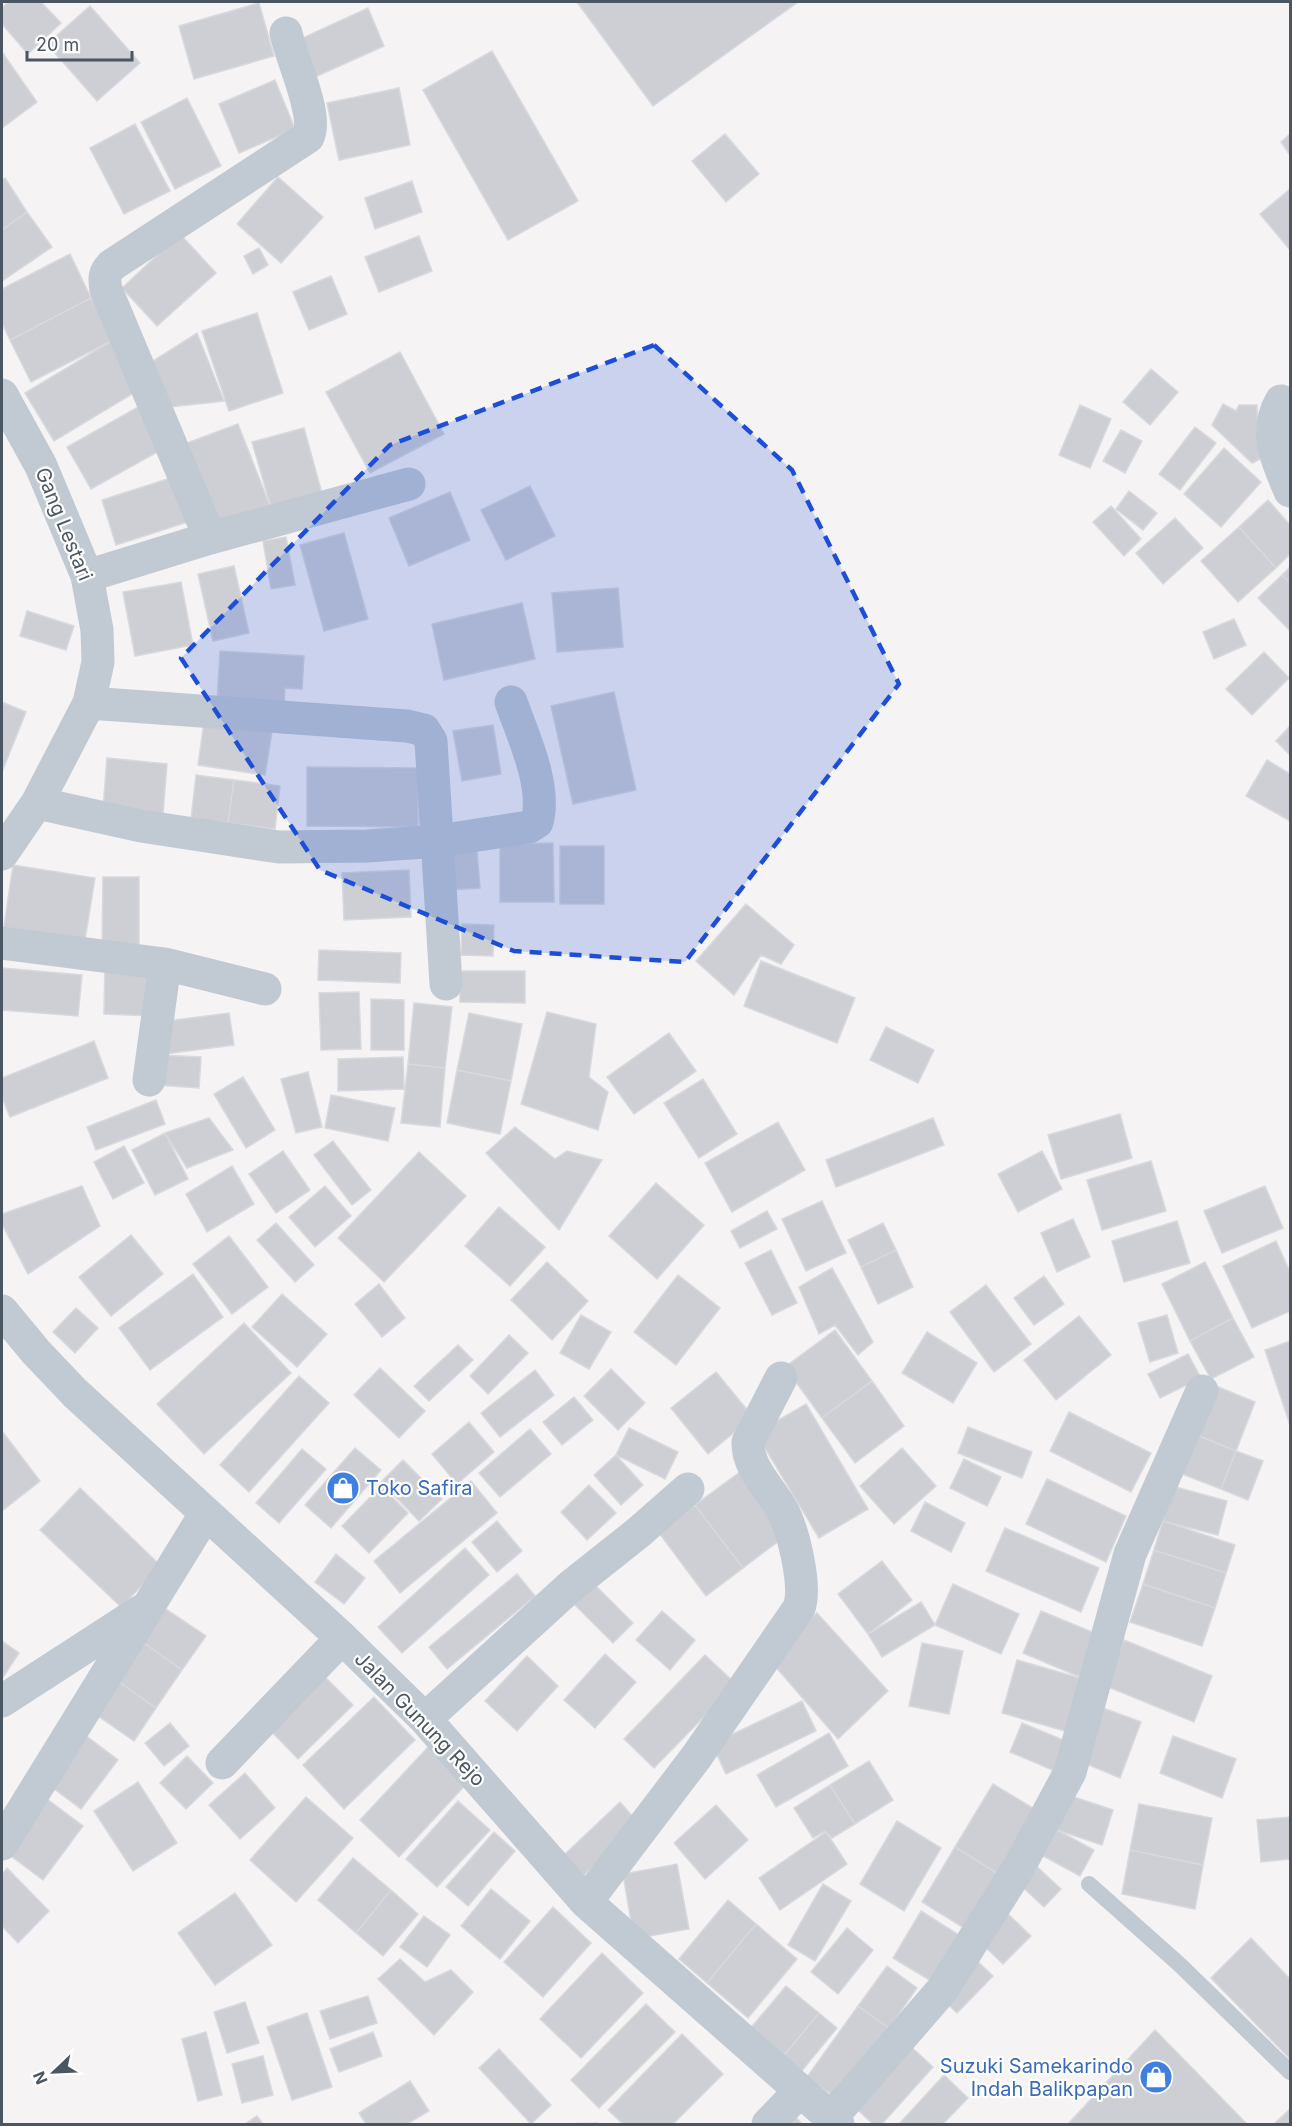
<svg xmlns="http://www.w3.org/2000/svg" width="1292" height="2126" font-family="Inter,sans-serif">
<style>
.building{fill:#cdcfd5;stroke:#d7d9de;stroke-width:1.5}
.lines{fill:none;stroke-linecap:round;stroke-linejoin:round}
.service{stroke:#c1cad2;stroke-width:16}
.minor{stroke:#c1cad2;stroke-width:33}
.marked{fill:#1d4ed8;fill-opacity:0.2;stroke:#1d4ed8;stroke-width:4.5;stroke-dasharray:12 8;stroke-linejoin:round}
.labels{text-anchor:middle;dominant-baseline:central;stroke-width:4.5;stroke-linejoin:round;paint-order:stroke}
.street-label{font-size:20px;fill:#4a5661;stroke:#fff}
.shop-label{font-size:20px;fill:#366cbe;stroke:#fff;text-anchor:start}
</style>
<rect width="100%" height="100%" fill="#f5f3f3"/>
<path class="building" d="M8 2H41L61 23 28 54 2 24V8Z
M577 2H798L653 106Z
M259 3 274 56 194 79 179 26Z
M90 6 140 63 97 101 47 44Z
M368 8 384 46 315 77 298 40Z
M492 51 578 201 508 240 423 90Z
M2 52 37 102 2 128Z
M275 80 295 129 239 153 219 104Z
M399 88 410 145 339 160 327 103Z
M187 98 221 166 175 189 141 122Z
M135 124 170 191 124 214 90 148Z
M725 134 759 174 726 202 692 161Z
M1290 134V155L1281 142Z
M278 177 323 217 281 263 237 224Z
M5 178 27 212 2 230V180Z
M412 181 422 212 375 229 365 198Z
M1290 189V250L1260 214Z
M27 212 52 247 2 281V230Z
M180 234 216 273 157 326 122 288Z
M419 236 432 271 379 292 365 257Z
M259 248 268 265 253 274 244 256Z
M70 254 91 298 10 340 2 323V289Z
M331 276 347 314 309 330 293 292Z
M91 298 113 340 31 382 10 340Z
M257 313 283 393 229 411 202 331Z
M197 333 224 401 161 408 142 368Z
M113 340 142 388 54 441 25 393Z
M400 352 444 434 370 473 326 392Z
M1151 369 1178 392 1150 425 1123 402Z
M1223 404 1236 411 1239 405H1257L1258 436 1267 456 1252 463 1212 425Z
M1080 405 1111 419 1090 468 1059 455Z
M138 407 161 450 91 489 67 447Z
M238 424 272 511 220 531 187 443Z
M1195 427 1216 443 1180 490 1159 474Z
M304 428 323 497 272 511 252 442Z
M1121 430 1142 441 1125 473 1103 461Z
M1224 448 1261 482 1221 527 1184 494Z
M180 475 194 520 116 545 102 500Z
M530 486 555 536 506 560 481 510Z
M1129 491 1157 513 1143 530 1116 509Z
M450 492 470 540 409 566 389 518Z
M1268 500 1290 525V554L1276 568 1239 527Z
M1111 506 1141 539 1124 556 1093 522Z
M1175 518 1203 548 1163 584 1136 553Z
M1239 527 1276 568 1238 602 1201 561Z
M344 533 368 619 324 631 300 545Z
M286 537 295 585 271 589 263 541Z
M234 566 249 633 213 641 198 574Z
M1290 567V583L1282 575Z
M1282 575 1290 583V631L1258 598Z
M181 582 193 645 135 656 123 592Z
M618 588 623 647 557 652 552 593Z
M522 603 535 659 444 680 432 624Z
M27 611 74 626 66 650 20 636Z
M1234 619 1246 645 1214 659 1203 632Z
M220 651 304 656 302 689 285 688 284 709 217 704Z
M1264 652 1289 678 1252 715 1226 689Z
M614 692 636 790 573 804 551 706Z
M2 702 26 712 2 772Z
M205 715 273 725 265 775 198 765Z
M493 725 501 774 462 781 453 731Z
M1290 726V755L1276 741Z
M107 758 167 764 163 814 103 809Z
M1267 760 1290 774V821L1246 796Z
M307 767 418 768V827L307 826Z
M196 775 234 780 228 823 191 819Z
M234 780 280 786 275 829 228 823Z
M476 840 480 888 447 890 443 843Z
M553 843 554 902H500V844Z
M560 846H604V904H560Z
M13 865 95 878 84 946 3 933Z
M409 870 411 917 344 920 342 873Z
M103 877H139V954H102Z
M746 904 794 945 781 964 761 955 734 995 696 961Z
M462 924 494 925 493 956 461 955Z
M319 950 401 953 400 983 318 980Z
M761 961 855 998 837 1043 744 1006Z
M105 963 155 964 154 1016 104 1014Z
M2 968 82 975 78 1016 2 1010Z
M460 971H525V1003L460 1002Z
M359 992 361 1049 321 1050 319 993Z
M371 999 404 1000V1050H371Z
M414 1003 452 1007 445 1068 408 1064Z
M547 1012 596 1024 589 1077 608 1092 598 1130 521 1104Z
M229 1013 234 1045 165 1054 160 1022Z
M469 1013 522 1024 511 1081 457 1070Z
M886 1027 934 1050 918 1083 870 1060Z
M669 1033 696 1071 634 1114 607 1077Z
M94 1041 108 1078 10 1117 2 1097V1078Z
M160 1055 201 1057 199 1088 157 1085Z
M403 1057 404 1089 338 1091V1059Z
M408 1064 445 1068 440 1127 401 1123Z
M457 1070 511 1081 500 1134 447 1123Z
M308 1072 322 1127 296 1133 281 1079Z
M243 1077 275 1130 246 1148 214 1094Z
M703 1079 737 1134 699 1158 664 1103Z
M331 1095 395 1108 388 1141 325 1128Z
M156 1100 165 1124 96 1150 87 1127Z
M1120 1114 1132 1158 1061 1179 1048 1135Z
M209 1118 233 1150 187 1168 165 1133Z
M933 1118 944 1145 836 1187 826 1160Z
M778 1122 805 1170 732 1212 705 1163Z
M515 1127 555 1159 567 1151 602 1160 559 1230 486 1153Z
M165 1133 188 1179 155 1195 132 1150Z
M333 1141 371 1190 352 1205 314 1155Z
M124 1146 144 1183 113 1199 94 1162Z
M283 1151 310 1190 276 1213 249 1174Z
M1042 1151 1062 1189 1018 1212 998 1174Z
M419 1152 466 1196 384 1282 338 1238Z
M1151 1161 1166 1211 1102 1230 1087 1180Z
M232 1166 254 1204 207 1232 186 1194Z
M656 1183 704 1225 657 1279 609 1236Z
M82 1186 100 1226 28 1274 2 1224V1214Z
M325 1186 351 1216 315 1247 289 1217Z
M1265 1186 1283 1228 1222 1253 1204 1211Z
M822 1201 846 1253 806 1271 782 1219Z
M499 1207 545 1247 510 1286 465 1246Z
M767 1211 777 1229 740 1248 731 1231Z
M1073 1219 1090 1257 1057 1272 1041 1233Z
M1177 1221 1190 1263 1124 1282 1112 1241Z
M276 1223 314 1265 295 1282 257 1240Z
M883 1223 896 1250 861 1267 848 1240Z
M131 1235 163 1274 111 1316 79 1277Z
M229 1236 268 1287 232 1314 193 1264Z
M1276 1241 1290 1272V1311L1252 1328 1223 1266Z
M771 1250 797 1303 772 1315 745 1263Z
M896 1250 913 1287 878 1304 861 1267Z
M547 1262 588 1301 552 1340 511 1300Z
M1205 1262 1233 1318 1190 1341 1162 1284Z
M832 1268 873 1342 858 1355 835 1325 819 1334 799 1287Z
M193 1274 223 1317 150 1370 119 1328Z
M678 1275 720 1308 676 1365 634 1332Z
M1044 1276 1064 1304 1034 1325 1014 1298Z
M379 1284 405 1318 382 1337 355 1304Z
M986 1285 1031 1344 994 1372 950 1312Z
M282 1294 327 1334 297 1367 252 1327Z
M76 1308 98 1328 75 1353 53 1332Z
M581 1315 611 1332 589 1369 560 1353Z
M1167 1315 1178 1353 1150 1362 1138 1323Z
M1079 1316 1111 1355 1056 1400 1024 1360Z
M1233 1318 1254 1357 1211 1379 1190 1341Z
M244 1323 291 1373 204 1454 157 1404Z
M835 1330 872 1381 822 1418 785 1367Z
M927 1332 977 1363 953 1403 902 1373Z
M509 1335 528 1353 488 1394 470 1376Z
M1290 1341V1425L1265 1350Z
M458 1345 473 1360 429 1401 414 1386Z
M1188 1354 1201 1378 1160 1398 1148 1374Z
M380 1368 425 1411 399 1438 354 1395Z
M611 1369 645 1403 618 1430 584 1396Z
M535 1370 554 1395 500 1437 481 1413Z
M716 1372 753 1417 708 1454 671 1408Z
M299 1376 329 1403 249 1492 220 1465Z
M872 1381 904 1426 855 1463 822 1418Z
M1211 1384 1255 1402 1236 1451 1192 1433Z
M574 1397 593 1420 562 1445 543 1422Z
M806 1404 868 1509 819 1538 756 1433Z
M1069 1412 1151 1453 1131 1492 1050 1451Z
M469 1422 494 1452 457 1484 432 1454Z
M968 1427 1032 1452 1022 1478 958 1453Z
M629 1428 678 1452 665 1479 616 1455Z
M530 1429 551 1454 500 1497 479 1473Z
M2 1431 40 1481 2 1511Z
M1192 1433 1236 1451 1221 1489 1177 1472Z
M355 1448 381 1470 331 1528 305 1505Z
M902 1448 936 1486 894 1524 860 1486Z
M302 1449 326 1469 279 1523 256 1503Z
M1236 1451 1263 1461 1248 1500 1221 1489Z
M616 1455 643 1485 621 1505 594 1475Z
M964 1459 1001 1477 987 1506 950 1488Z
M403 1460 442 1499 419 1521 381 1482Z
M740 1472 788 1534 743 1568 695 1505Z
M1047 1479 1126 1516 1106 1562 1026 1524Z
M471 1481 497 1513 400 1593 374 1561Z
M589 1485 616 1513 587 1540 561 1512Z
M381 1486 408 1513 369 1553 342 1526Z
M1172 1486 1227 1501 1218 1535 1163 1521Z
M80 1488 161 1566 121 1607 40 1530Z
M925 1502 965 1523 951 1552 911 1531Z
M695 1505 743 1568 706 1596 659 1533Z
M497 1521 522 1551 497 1572 472 1542Z
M1163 1521 1235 1545 1226 1573 1154 1550Z
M1005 1528 1099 1568 1081 1612 986 1571Z
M465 1548 489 1575 402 1653 378 1627Z
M1154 1550 1226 1573 1215 1608 1143 1584Z
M336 1554 365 1578 344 1604 315 1582Z
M882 1561 912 1600 868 1634 838 1594Z
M517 1574 535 1596 447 1669 429 1647Z
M590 1580 633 1623 613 1643 570 1600Z
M953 1584 1019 1614 1001 1654 935 1625Z
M1143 1584 1215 1608 1202 1646 1130 1622Z
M921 1602 935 1625 882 1657 868 1634Z
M160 1605 206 1636 182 1670 137 1638Z
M662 1611 695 1640 670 1670 636 1640Z
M1041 1611 1104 1637 1087 1680 1023 1653Z
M817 1613 888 1691 838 1739 768 1658Z
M137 1638 182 1670 156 1708 111 1676Z
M1124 1640 1212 1676 1194 1722 1106 1686Z
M2 1641 19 1653 2 1679Z
M922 1643 963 1651 949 1714 909 1706Z
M605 1654 636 1682 595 1728 564 1700Z
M705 1655 736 1684 654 1768 624 1739Z
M527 1656 558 1686 517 1731 485 1701Z
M1017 1660 1087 1680 1072 1733 1002 1713Z
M111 1676 156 1708 134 1741 88 1709Z
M325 1677 353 1705 298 1759 270 1730Z
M374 1697 415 1740 344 1809 303 1765Z
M802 1701 816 1731 726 1774 712 1744Z
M1103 1708 1141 1722 1120 1778 1082 1762Z
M170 1723 189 1746 164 1766 145 1743Z
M1022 1723 1070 1743 1057 1772 1010 1752Z
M829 1733 848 1766 776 1807 757 1775Z
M85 1735 118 1760 81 1809 49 1785Z
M1173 1736 1236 1759 1222 1798 1160 1773Z
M429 1746 468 1782 399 1857 360 1820Z
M187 1756 213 1783 186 1809 160 1783Z
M869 1761 893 1800 855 1824 830 1785Z
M245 1773 275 1808 240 1839 209 1805Z
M138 1782 177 1843 133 1871 94 1811Z
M993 1784 1038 1811 1000 1875 955 1847Z
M830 1785 855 1824 832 1838 825 1831 813 1838 794 1808Z
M1068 1795 1113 1810 1102 1845 1057 1830Z
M306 1797 353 1838 296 1902 250 1860Z
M47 1799 83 1826 43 1880 7 1853Z
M458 1801 490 1830 437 1887 406 1859Z
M620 1802 639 1824 582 1877 563 1856Z
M1139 1804 1212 1818 1203 1865 1130 1850Z
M716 1805 748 1840 705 1879 674 1843Z
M1290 1817V1859L1261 1862 1257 1820Z
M897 1821 941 1848 904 1911 860 1884Z
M1057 1830 1094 1850 1080 1876 1043 1856Z
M494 1832 515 1851 468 1906 446 1887Z
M826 1832 847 1864 780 1910 759 1878Z
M955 1847 1000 1875 967 1930 922 1902Z
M1130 1850 1203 1865 1195 1909 1122 1894Z
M353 1858 391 1890 356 1933 318 1900Z
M1033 1863 1061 1889 1044 1907 1016 1881Z
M677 1864 689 1929 634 1939 623 1874Z
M7 1868 49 1911 18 1943 2 1926V1874Z
M823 1884 851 1901 815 1961 788 1945Z
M491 1889 530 1921 500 1959 461 1926Z
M391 1890 418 1914 383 1956 356 1933Z
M235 1893 272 1945 215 1985 178 1933Z
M728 1900 756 1924 707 1983 679 1959Z
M553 1907 591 1943 543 1997 504 1962Z
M921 1911 959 1935 931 1981 893 1958Z
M1008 1914 1031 1936 1003 1964 981 1943Z
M424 1916 450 1935 427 1967 400 1947Z
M756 1924 797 1959 748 2018 707 1983Z
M847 1928 873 1950 838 1994 811 1972Z
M1251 1938 1290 1979V2059L1211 1978Z
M602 1953 643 1993 581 2058 540 2019Z
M400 1959 425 1982 451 1970 473 1992 434 2035 378 1979Z
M977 1961 993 1976 957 2013 941 1998Z
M887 1966 917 1988 889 2028 858 2006Z
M786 1986 819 2013 782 2058 749 2030Z
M368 1996 377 2023 330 2039 320 2011Z
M245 2002 259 2043 227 2053 214 2012Z
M646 2004 675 2032 599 2108 571 2080Z
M858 2006 889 2028 838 2099 807 2077Z
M307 2013 332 2087 292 2100 267 2027Z
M819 2013 837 2028 800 2073 782 2058Z
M1155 2030 1247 2124H1068Z
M206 2032 222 2095 198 2101 182 2039Z
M373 2032 382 2056 339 2072 330 2049Z
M682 2034 723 2074 673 2124H623L608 2110Z
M907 2043 933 2067 882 2124H873L851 2104Z
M499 2049 551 2105 531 2124 479 2068Z
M263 2056 273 2095 242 2103 232 2064Z
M944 2075 968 2098 943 2124H899Z
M410 2081 429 2111 407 2124H366L359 2113Z
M1290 2109V2124H1274Z
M791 2112 802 2124H776Z
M257 2116 263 2124H245Z
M598 2123V2124H556Z"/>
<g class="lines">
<path class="service" d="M1089 1884 1179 1964 1290 2072"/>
<path class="minor" d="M2 395 41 466 87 576 97 630 98 662 89 703 37 803 2 854
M1281 401C1263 433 1277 460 1290 491
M210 538 106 290C104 278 104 273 112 265L308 137C319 115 291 59 286 33
M87 576 210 538 409 484
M89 703 407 726 424 730 431 741 446 984
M37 803 141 826 279 847 367 846 439 841 529 827 537 822C547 786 523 736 511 702
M2 943 165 964 265 989
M149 1080 165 964
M2 1311 36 1352 75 1393 342 1638 425 1719 586 1902 838 2124
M2 1701 141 1611
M425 1719 571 1586 639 1532 688 1489
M222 1763 342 1638
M2 1844 206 1513
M586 1902 697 1756 799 1608C807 1586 793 1528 781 1508 769 1487 747 1467 748 1442L781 1378
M831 2118 942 1990 1019 1867 1070 1772 1130 1554 1202 1391
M768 2124 799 2092"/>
</g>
<path class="marked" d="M654 345 792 470 899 684 685 962 514 951 320 870 181 658 390 445Z"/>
<defs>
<g id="shop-disc" transform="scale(1.725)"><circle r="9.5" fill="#3f7fe0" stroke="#fff"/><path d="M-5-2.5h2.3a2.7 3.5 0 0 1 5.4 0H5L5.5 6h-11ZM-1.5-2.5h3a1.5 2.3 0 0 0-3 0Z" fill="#fff"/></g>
</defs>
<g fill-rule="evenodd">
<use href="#shop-disc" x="343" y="1488"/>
<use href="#shop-disc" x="1156" y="2077"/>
</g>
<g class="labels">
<g class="street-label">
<text transform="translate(64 524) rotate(68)">Gang Lestari</text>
<text transform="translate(420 1719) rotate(46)">Jalan Gunung Rejo</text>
</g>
<g class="shop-label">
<text x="366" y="1488">Toko Safira</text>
<text x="1133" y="2066" text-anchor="end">Suzuki Samekarindo<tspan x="1133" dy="23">Indah Balikpapan</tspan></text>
</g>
</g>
<rect width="1292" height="2126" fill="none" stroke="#4a5661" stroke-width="6"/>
<g transform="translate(54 2072) rotate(247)" stroke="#ffffff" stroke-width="4.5" paint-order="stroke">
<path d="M0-4.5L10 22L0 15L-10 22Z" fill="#4a5661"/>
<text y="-9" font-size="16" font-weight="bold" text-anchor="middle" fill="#4a5661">N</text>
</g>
<path d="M27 51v9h105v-9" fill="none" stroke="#4a5661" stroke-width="3"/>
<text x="36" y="51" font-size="18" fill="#4a5661" stroke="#ffffff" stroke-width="4.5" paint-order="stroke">20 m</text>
</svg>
